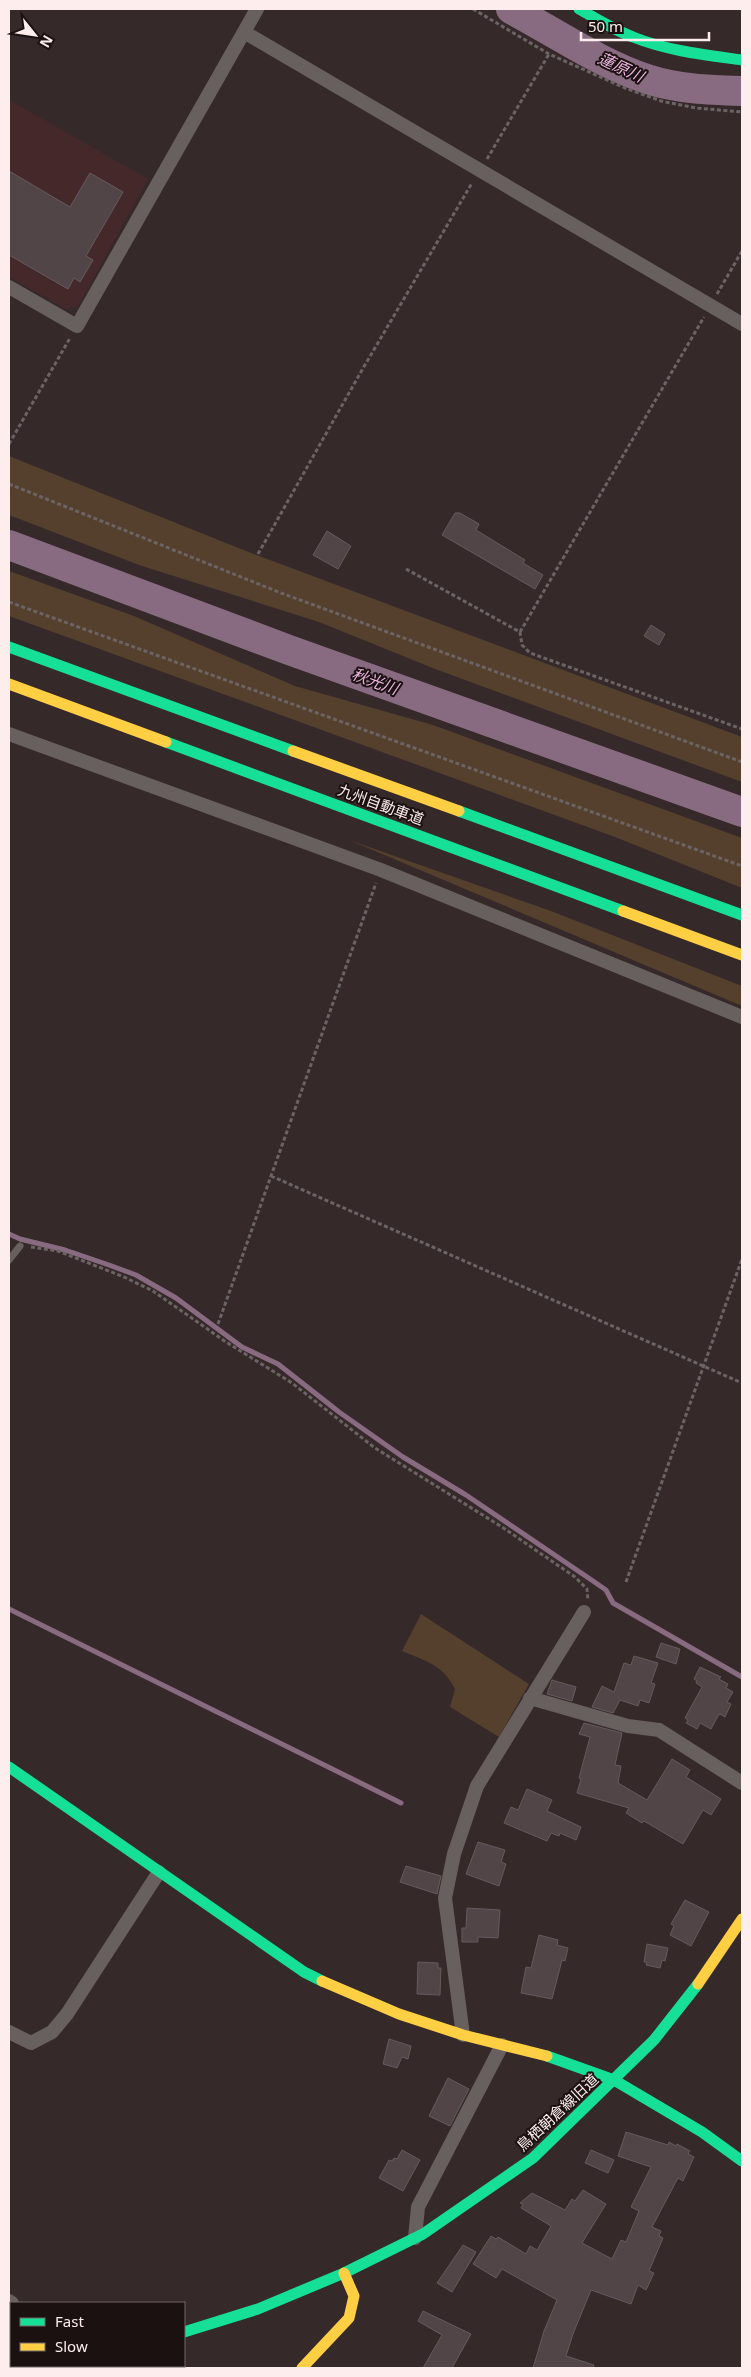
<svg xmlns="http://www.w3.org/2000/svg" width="751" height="2377" font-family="'Noto Sans','Noto Sans JP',sans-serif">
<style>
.built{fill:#45292a}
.green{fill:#553f2d}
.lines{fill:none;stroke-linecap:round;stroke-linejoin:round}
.stream{stroke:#896b81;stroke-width:5}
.river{stroke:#896b81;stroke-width:30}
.building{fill:#524548;stroke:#655a5d}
.path{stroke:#6c6464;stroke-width:3;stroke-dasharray:4 2.5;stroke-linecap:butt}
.lane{stroke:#67605e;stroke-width:7}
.street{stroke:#67605e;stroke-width:14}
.fast{stroke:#16e098;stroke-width:11}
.slow{stroke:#ffcf43;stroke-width:11}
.labels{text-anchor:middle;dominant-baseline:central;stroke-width:4;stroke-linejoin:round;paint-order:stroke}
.street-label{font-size:15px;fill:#fdeded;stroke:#1b1111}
.water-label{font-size:16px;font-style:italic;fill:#e9b3de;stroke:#1b1111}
</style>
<rect width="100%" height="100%" fill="#36292a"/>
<path class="built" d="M9 100 148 179 78 306 66 309 9 277Z"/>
<path class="green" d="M9 456 251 553 742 737V782L435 669 319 622 139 565 9 515Z
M9 571 134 616 295 686 433 725 742 838V888L615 837 9 616Z
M349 840 551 911 742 986V1006Z
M421 1614 529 1684 499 1737 450 1707 455 1689C443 1665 426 1661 402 1651Z"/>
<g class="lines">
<path class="stream" d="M9 1234 20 1239 65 1250 109 1265 136 1275 176 1298 242 1347 278 1364 339 1412 403 1457 466 1495 593 1581 606 1590 613 1603 742 1677
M9 1609 401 1803"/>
<path class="river" d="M511 9C554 32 601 64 647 79 677 89 711 90 742 91
M9 545 289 650 742 812"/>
</g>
<path class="building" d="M9 171 70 207 90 173 123 192 86 256 93 260 80 282 74 278 68 289 9 255Z
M455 513H460L479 524 476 530 525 560 523 563 543 575 535 589 442 535Z
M327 531 351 546 338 569 313 555Z
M651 625 665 634 659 645 644 636Z
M661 1643 680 1649 676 1664 656 1657Z
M634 1656 658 1663 651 1683 655 1684 649 1703 640 1700 638 1706 620 1700 613 1713 592 1707 602 1686 614 1692 624 1663 631 1665Z
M700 1667 721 1677 719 1679 728 1684 726 1688 733 1692 727 1702 731 1704 725 1717 720 1714 718 1716 711 1729 700 1723 697 1729 686 1723 688 1720 685 1718 702 1687 696 1683 697 1681 694 1679Z
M552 1680 576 1687 572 1701 547 1694Z
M584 1723 622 1733 615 1765 621 1766 618 1783 647 1800 672 1759 690 1770 686 1777 721 1799 711 1815 703 1810 683 1844 644 1821 642 1823 626 1813 629 1808 577 1793 581 1779 579 1778 590 1737 579 1734Z
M527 1789 552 1800 547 1811 581 1827 576 1840 560 1833 559 1836 551 1833 547 1841 504 1823 511 1807 518 1810Z
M478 1842 505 1850 501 1862 506 1864 499 1886 466 1874Z
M406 1866 441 1876 437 1894 400 1882Z
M685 1900 709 1912 691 1946 670 1935 674 1926 671 1924Z
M467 1908 500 1910 498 1938 478 1937V1942H462V1928H466Z
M539 1935 558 1940 557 1945 568 1948 565 1961 562 1960 552 1999 521 1993 526 1967 531 1968Z
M647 1944 668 1948 665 1961 662 1960 660 1968 646 1965 647 1962H644Z
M418 1962 438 1963V1968H441L440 1995 417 1994Z
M389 2039 411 2046 408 2059 402 2057 397 2068 383 2064Z
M448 2078 469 2089 450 2126 429 2116Z
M626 2132 668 2145 669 2142 676 2146 677 2144 690 2151 688 2154 694 2157 683 2181 678 2178 652 2227 661 2231 659 2236 663 2238 649 2271 654 2273 646 2290 638 2285 631 2304 591 2290 573 2334 566 2356 594 2365 593 2368H533L544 2331 557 2300 502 2269 496 2278 473 2264 491 2236 496 2239 498 2237 526 2254 530 2246 537 2250 551 2226 521 2208 523 2204 520 2203 532 2193 565 2210 572 2199 575 2201 583 2190 606 2204 582 2243 612 2259 621 2240 626 2242 639 2211 631 2207 651 2167 618 2156Z
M402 2150 420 2160 403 2191 379 2178 389 2160 392 2161 394 2158 397 2159Z
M591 2150 614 2160 608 2173 585 2163Z
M463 2245 476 2252 452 2292 437 2283Z
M423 2311 471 2334 452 2368H423L442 2335 418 2321Z"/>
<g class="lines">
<path class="path" d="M473 9 549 54 625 88 661 101 696 108 742 112
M487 159 549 54
M717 294 742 251
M9 444 70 338
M9 484 281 593 742 762
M258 554 362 370 472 183
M406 569 520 632 522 645 530 653 742 729
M9 602 742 866
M520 632 704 317
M271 1176 742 1383
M31 1247 58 1251 124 1277 153 1291 226 1342 292 1383 375 1448 502 1527 575 1577 587 1589 588 1600
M218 1324 376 883
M626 1582 742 1259"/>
<path class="lane" d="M9 1260 20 1246"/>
<path class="street" d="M244 32 742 324
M9 287 77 326 257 9
M9 734 381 870 742 1017
M530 1698 628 1726 659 1730 742 1783
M9 2032 31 2043 52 2032 67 2014 159 1872
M463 2035 445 1898 454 1854 477 1786 584 1612
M415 2238 418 2207 502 2045
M9 2301 12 2303
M133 2366 134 2368"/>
<path class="fast" d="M579 9C597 19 614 30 633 37 668 51 706 55 742 60
M9 647 293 751
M166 742 623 911
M459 811 742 915
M9 1767 304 1972 322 1981
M547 2056 614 2080 702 2132 742 2161
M184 2332 258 2309 344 2273 423 2234 533 2158 654 2040 698 1984
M60 2368 67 2366"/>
<path class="slow" d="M9 684 166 742
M293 751 459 811
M623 911 742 955
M322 1981 399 2014 463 2035 547 2056
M698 1984 742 1919
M302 2368 349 2318 354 2296 344 2273"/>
</g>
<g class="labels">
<g class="street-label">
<text transform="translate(381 804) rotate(20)">九州自動車道</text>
<text transform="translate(557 2112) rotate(-43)">鳥栖朝倉線旧道</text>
</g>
<g class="water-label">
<text transform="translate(621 67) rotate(25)">蓮原川</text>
<text transform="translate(375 681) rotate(20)">秋光川</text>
</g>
</g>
<rect width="751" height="2377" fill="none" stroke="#fdeded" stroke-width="20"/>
<rect x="10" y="2302" width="175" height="65" fill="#1b1111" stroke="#756969"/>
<rect x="20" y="2318" width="25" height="8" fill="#16e098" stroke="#756969"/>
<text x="55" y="2327" font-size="15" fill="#fdeded">Fast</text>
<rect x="20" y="2343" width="25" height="8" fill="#ffcf43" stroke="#756969"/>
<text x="55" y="2352" font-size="15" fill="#fdeded">Slow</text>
<g transform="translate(35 35) rotate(120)" stroke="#1b1111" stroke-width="4" paint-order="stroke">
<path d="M0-4L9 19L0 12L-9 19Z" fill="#fdeded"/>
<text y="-8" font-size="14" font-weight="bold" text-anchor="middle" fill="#fdeded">N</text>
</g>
<path d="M581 32v8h128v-8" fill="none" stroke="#fdeded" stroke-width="2.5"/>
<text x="588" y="32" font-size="15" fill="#fdeded" stroke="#1b1111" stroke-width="4" paint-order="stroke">50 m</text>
</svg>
